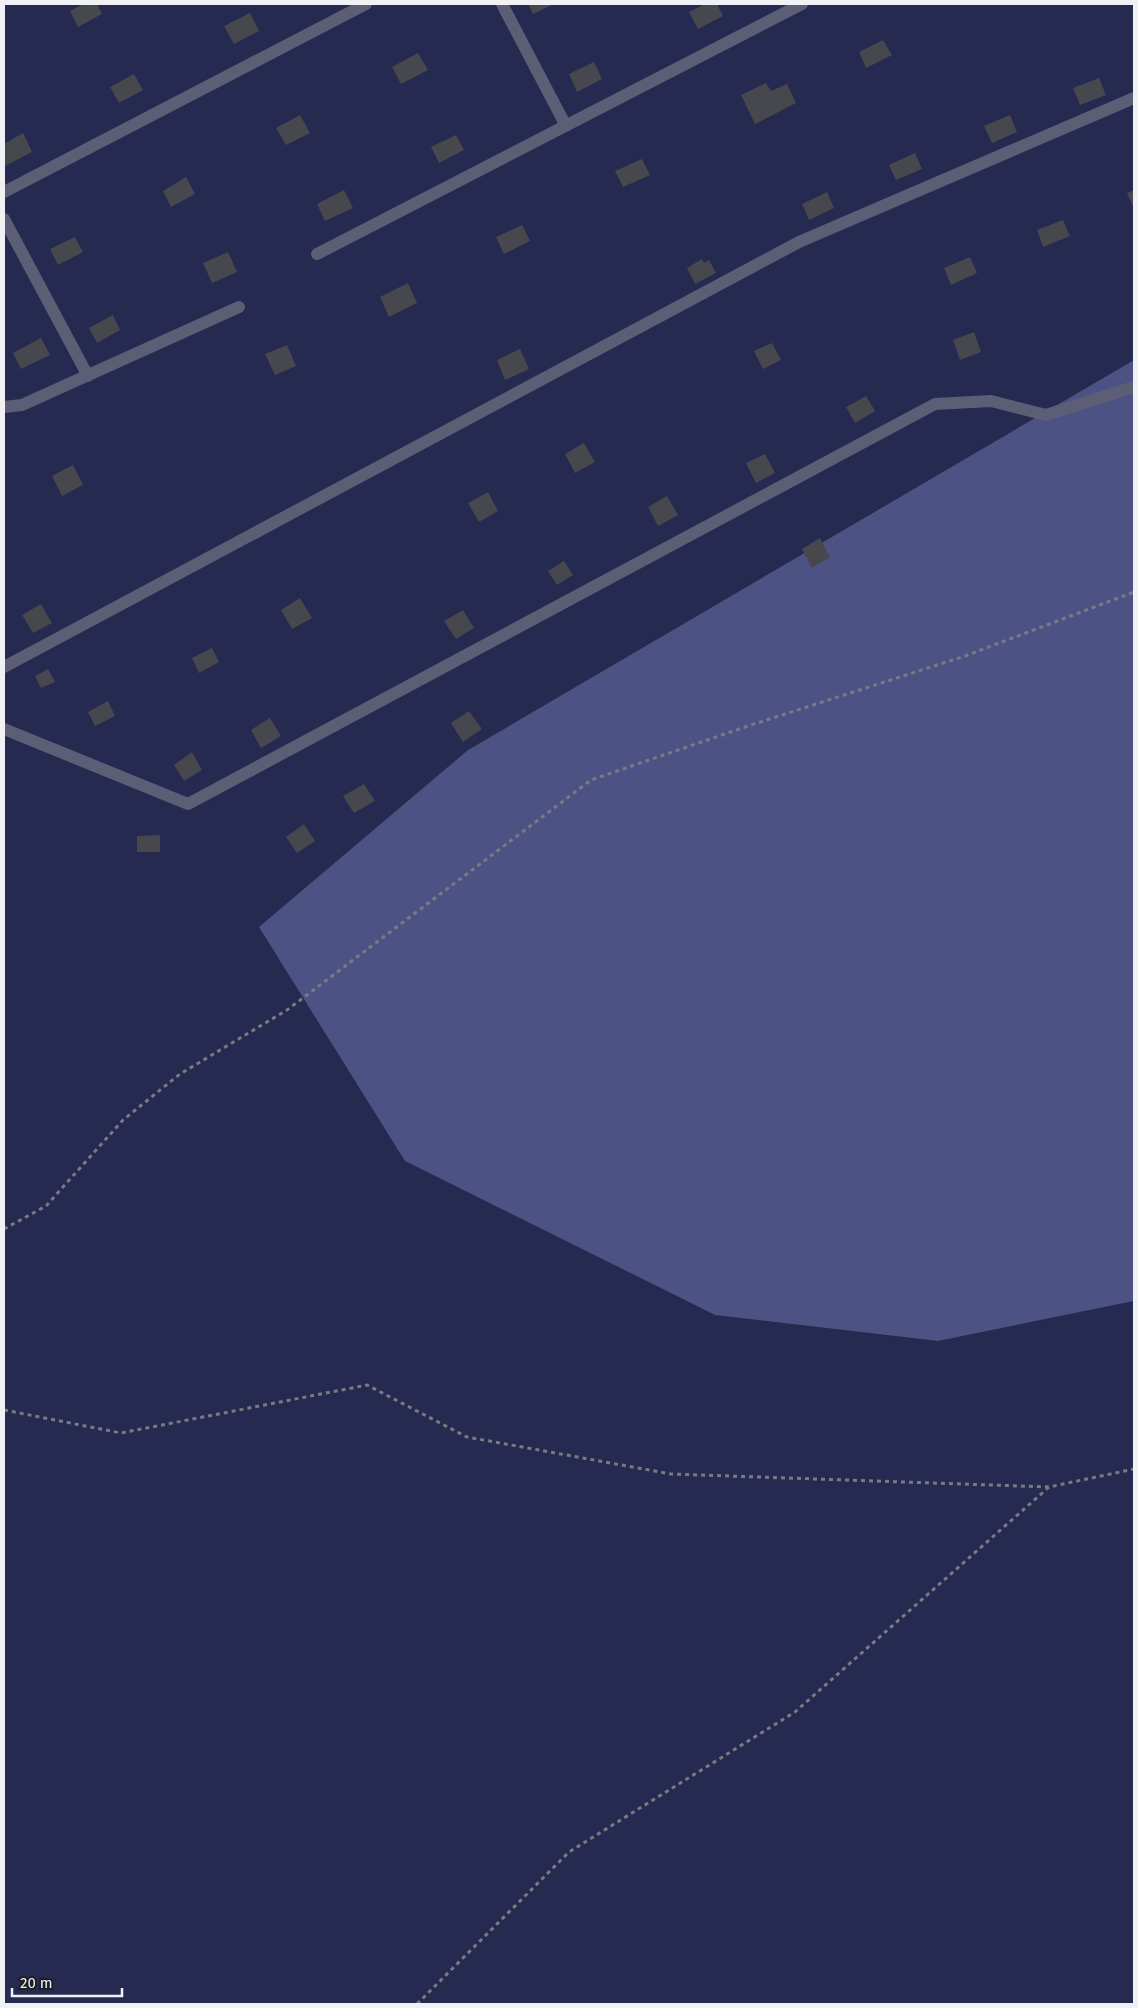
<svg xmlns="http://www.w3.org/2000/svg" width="1138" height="2008" font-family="'Fira Sans',sans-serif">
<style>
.green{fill:#262950}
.forest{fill:#4d5284}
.building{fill:#47484e}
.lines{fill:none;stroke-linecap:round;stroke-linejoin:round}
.path{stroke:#7a7b80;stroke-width:3;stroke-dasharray:4 4;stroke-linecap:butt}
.lane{stroke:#5b5e75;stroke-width:12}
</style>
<rect width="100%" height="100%" fill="#1e1f24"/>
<path class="green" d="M4 4H1134V360L468 750 405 1161 715 1315 938 1341 1134 1301V2004H4Z"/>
<path class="forest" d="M1134 360V1301L938 1341 715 1315 405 1161 259 927 468 750Z"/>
<path class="building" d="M83 4H97L102 14 78 27 70 11Z
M528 4H554L533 14Z
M705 4H717L723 16 698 29 689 12Z
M250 13 259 31 234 44 224 26Z
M883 40 892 55 866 68 859 52Z
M418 53 428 70 401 84 392 67Z
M594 62 602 79 577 92 569 74Z
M134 74 143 90 119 103 110 87Z
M1099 78 1106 95 1080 105 1073 88Z
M766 83 771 91 787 84 796 103 755 124 741 95Z
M300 115 310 133 286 145 276 128Z
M1010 115 1017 132 992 143 984 126Z
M23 133 32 152 5 166 4 144Z
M456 135 464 150 439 163 431 147Z
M915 153 922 169 896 180 889 165Z
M642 159 650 175 623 187 615 171Z
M186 177 195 194 171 207 163 191Z
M344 190 353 208 325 221 317 204Z
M1134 190V209L1127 193Z
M827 192 834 208 809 220 802 204Z
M1063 220 1070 236 1043 247 1037 230Z
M522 225 530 241 504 254 496 237Z
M75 237 83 252 58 265 50 249Z
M228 252 237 272 212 283 203 263Z
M970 257 977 273 951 285 944 268Z
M702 259 704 263 709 260 716 273 695 284 687 268Z
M408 283 417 303 389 317 380 297Z
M113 315 120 330 97 343 89 328Z
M974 332 981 352 960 360 953 340Z
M41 338 50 355 21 369 13 353Z
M772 343 781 360 763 369 754 351Z
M287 345 296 366 275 375 265 354Z
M520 349 529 369 505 380 497 360Z
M866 396 875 411 855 423 846 407Z
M584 443 595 462 575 473 565 454Z
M765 454 775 473 756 483 746 463Z
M73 465 83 485 62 496 52 476Z
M488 492 498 511 479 522 468 503Z
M667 496 678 515 658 526 648 507Z
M820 538 830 557 812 568 802 549Z
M564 561 573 575 557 585 548 571Z
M300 598 312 618 292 629 281 610Z
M41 604 52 623 33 633 22 615Z
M463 610 474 628 456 639 444 621Z
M212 648 219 662 199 673 192 658Z
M48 669 55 682 41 688 35 676Z
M108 701 115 716 95 726 88 712Z
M469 711 482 729 463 742 451 723Z
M270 718 281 736 261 748 251 730Z
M192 752 202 770 184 781 174 765Z
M364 784 375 801 354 813 343 796Z
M304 824 315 841 297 853 286 837Z
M160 835V852H137V836Z"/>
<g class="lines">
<path class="path" d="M4 1229 46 1206 123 1120 180 1074 287 1010 591 780 751 725 965 656 1134 592
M4 1410 121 1433 367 1385 467 1437 671 1474 1049 1487
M417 2004 569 1852 795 1712 1049 1487 1134 1469"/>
<path class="lane" d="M502 4 566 126
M4 192 366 4
M4 219 88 376
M317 254 802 4
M4 407 22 405 239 307
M4 667 799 242 1134 98
M4 729 188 804 935 404 991 401 1046 415 1134 387"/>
</g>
<rect width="1138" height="2008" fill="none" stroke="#f0f1f5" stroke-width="10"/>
<path d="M12 1988v8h110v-8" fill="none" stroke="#f0f1f5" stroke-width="2.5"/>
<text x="20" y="1988" font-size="15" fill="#f0f1f5" stroke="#1e1f24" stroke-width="4" paint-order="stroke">20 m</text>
</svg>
